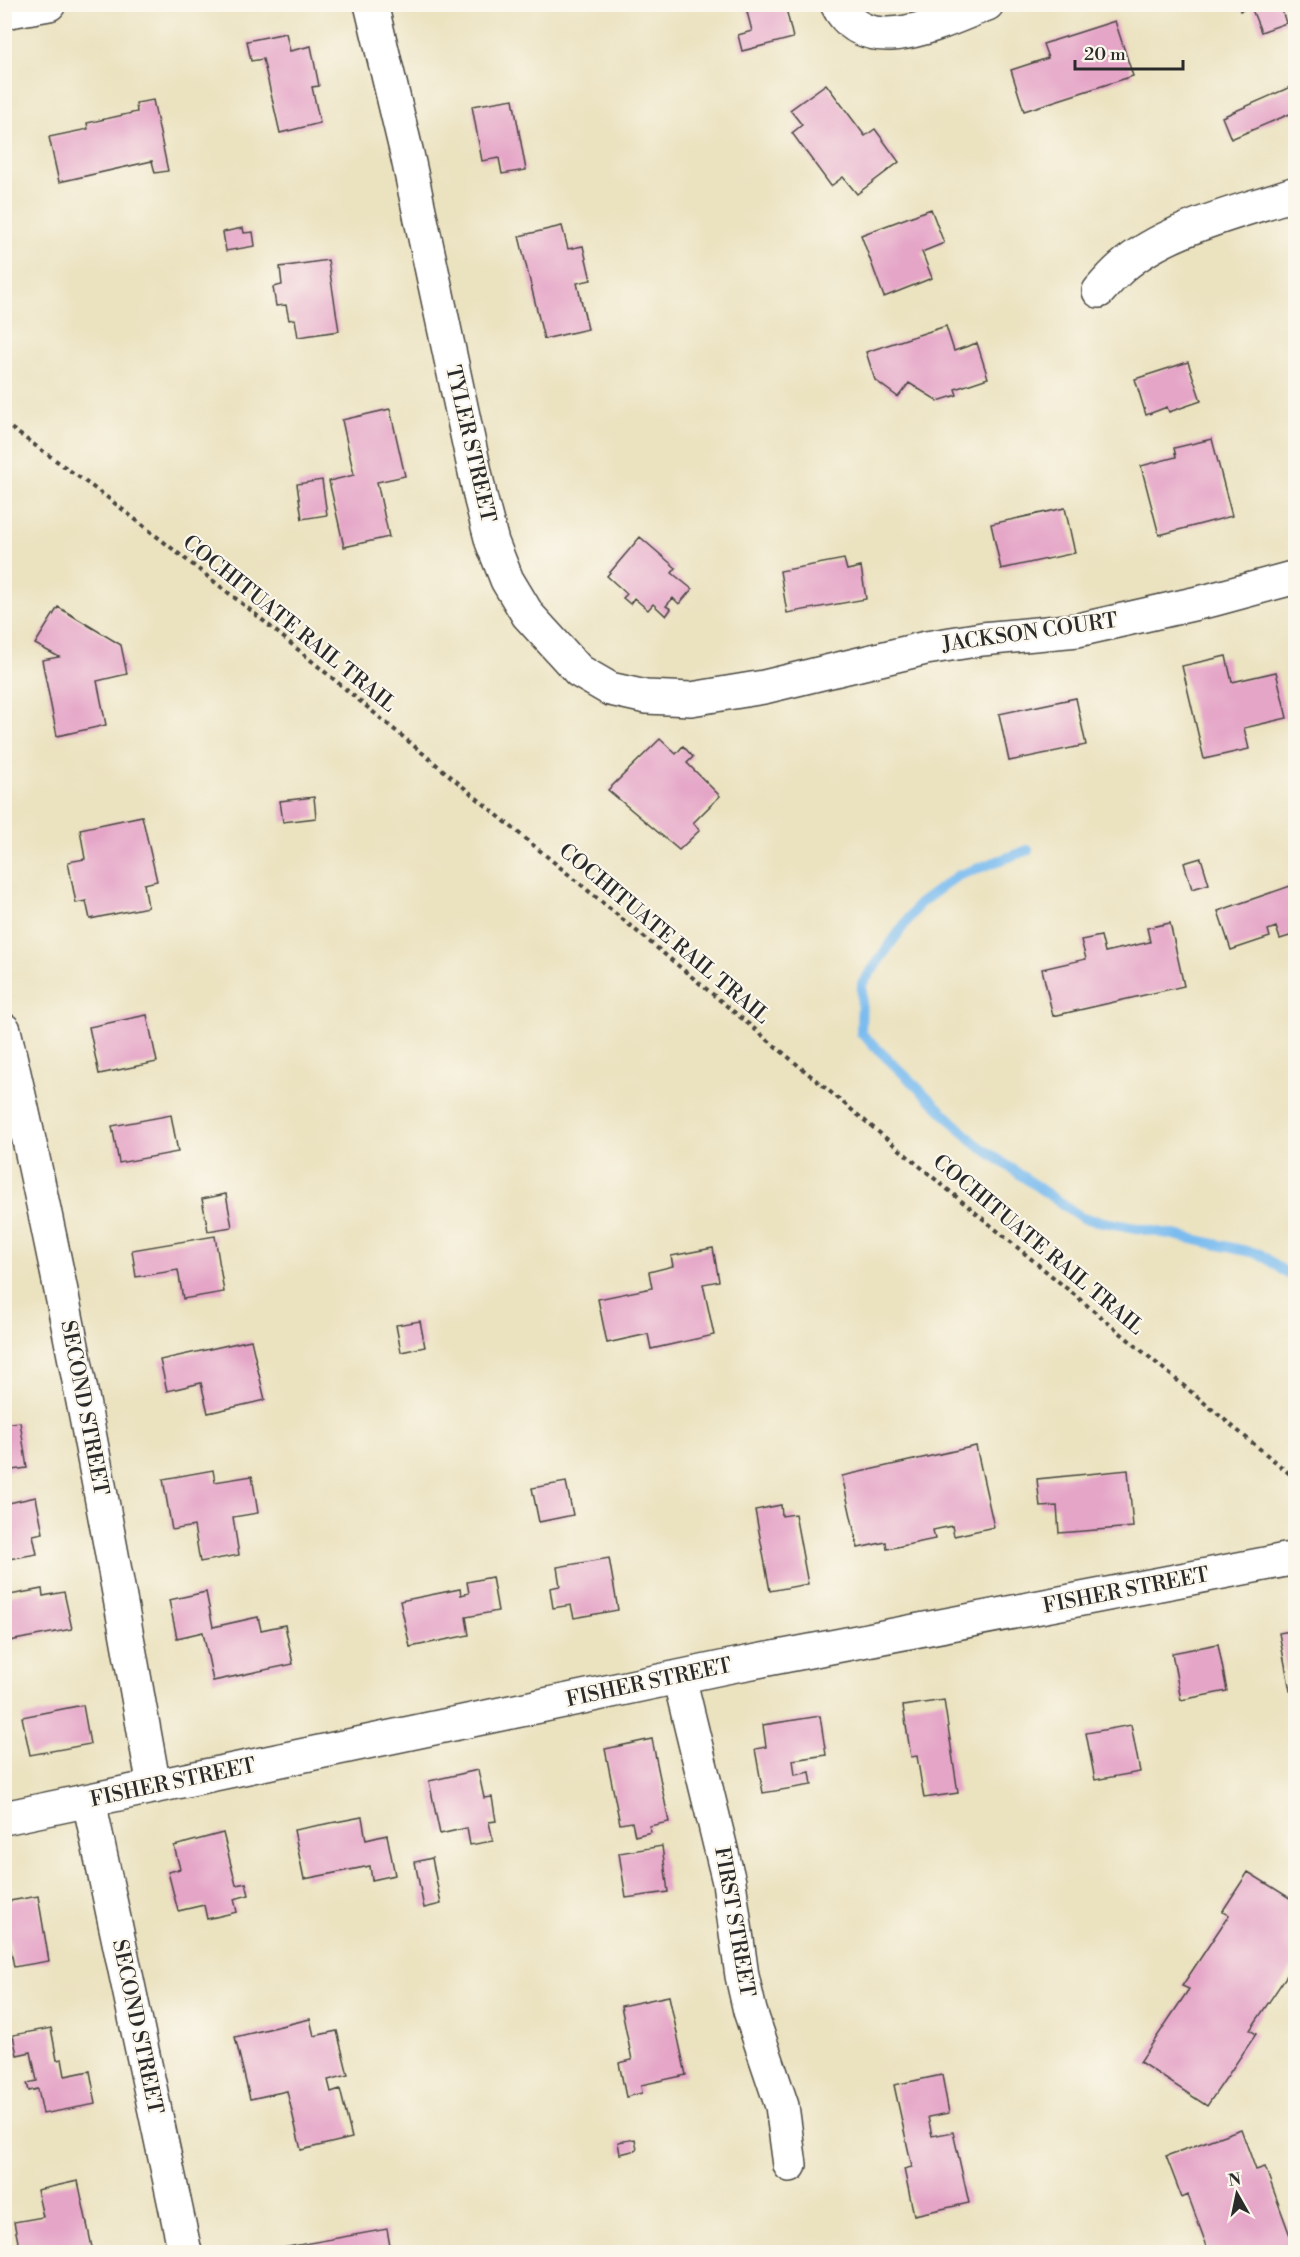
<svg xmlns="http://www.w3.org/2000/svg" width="1300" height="2257" font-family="'Libre Bodoni',serif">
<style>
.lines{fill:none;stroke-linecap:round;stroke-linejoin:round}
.stream{stroke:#7abcef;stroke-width:10}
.building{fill:#e5a5c7}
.street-casing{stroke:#484641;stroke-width:36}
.path{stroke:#484641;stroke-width:4;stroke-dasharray:4.5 4.5;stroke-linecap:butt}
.street{stroke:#fff;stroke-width:33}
.labels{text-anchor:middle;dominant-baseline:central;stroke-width:4.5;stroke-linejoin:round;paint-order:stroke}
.street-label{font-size:21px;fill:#2b2b2b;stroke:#fbf7ec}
</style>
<rect width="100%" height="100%" fill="#fbf7ec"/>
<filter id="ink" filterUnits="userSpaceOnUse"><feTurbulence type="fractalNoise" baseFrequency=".0167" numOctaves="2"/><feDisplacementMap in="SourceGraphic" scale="12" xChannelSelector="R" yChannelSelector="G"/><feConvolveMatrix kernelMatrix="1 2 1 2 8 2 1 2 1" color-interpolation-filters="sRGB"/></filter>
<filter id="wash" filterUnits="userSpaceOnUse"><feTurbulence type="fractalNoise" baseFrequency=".008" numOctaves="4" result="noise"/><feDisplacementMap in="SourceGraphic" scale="24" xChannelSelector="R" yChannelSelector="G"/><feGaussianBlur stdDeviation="1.35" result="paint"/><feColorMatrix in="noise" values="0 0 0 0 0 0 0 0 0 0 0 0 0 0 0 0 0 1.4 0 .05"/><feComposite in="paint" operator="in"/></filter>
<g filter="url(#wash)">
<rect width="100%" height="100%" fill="#ebe2c0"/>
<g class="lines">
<path class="stream" d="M1028 850 957 876 919 904 862 984 861 1033 975 1143 1082 1218 1174 1235 1260 1254 1296 1280"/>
</g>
<g id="blocks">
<path class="building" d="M745 4H785L793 38 742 51 738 35 752 31Z
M1238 4H1280L1286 23 1261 32 1251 7 1240 11Z
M1115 21 1133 76 1024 111 1011 70 1048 58 1043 44Z
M286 33 290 51 311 46 319 86 312 87 320 123 280 133 263 59 251 61 247 41Z
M826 84 865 136 875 129 899 162 857 194 843 177 831 186 792 133 802 125 790 110Z
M1295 85V122L1292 113 1231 139 1222 117Z
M513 99 526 170 502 174 499 158 482 161 472 106Z
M153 100 168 171 155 173 152 161 59 182 49 137 88 129 87 123 137 112 136 103Z
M931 209 944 243 922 252 932 278 884 297 861 235Z
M562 226 568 249 583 246 591 280 577 283 588 329 544 339 519 236Z
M243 228 244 233 253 232 255 246 226 251 223 232Z
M328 260 339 331 298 337 295 319 289 320 286 305 276 306 273 287 282 285 280 267Z
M946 326 954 351 977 343 988 378 955 389 957 395 938 401 909 383 898 397 875 380 866 352Z
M1188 362 1201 401 1169 412 1167 407 1146 415 1135 379Z
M390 409 405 476 377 482 389 537 344 547 329 481 354 475 342 420Z
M1212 439 1232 516 1159 535 1141 466 1176 457 1174 448Z
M322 480 327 515 302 519 297 484Z
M1065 508 1075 553 1001 569 991 524Z
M640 537 676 568 672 573 692 589 679 604 673 598 666 606 671 609 666 616 653 604 648 610 634 598 630 604 623 598 627 594 607 576Z
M844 559 847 570 861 567 866 599 787 613 780 571Z
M58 607 121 645 127 674 97 681 106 725 57 736 42 660 59 657 35 644Z
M1226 656 1232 682 1276 672 1287 718 1244 728 1249 749 1204 759 1182 666Z
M1076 698 1086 745 1009 761 999 714Z
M660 739 676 754 683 746 693 757 687 763 720 796 693 823 700 830 679 850 608 790Z
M314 797 316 818 283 822 280 801Z
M142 816 157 881 144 884 148 907 90 919 86 901 76 903 68 862 85 859 80 829Z
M1201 858 1209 884 1192 889 1184 863Z
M1296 884V934L1280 939 1276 927 1268 930 1270 937 1231 950 1218 911Z
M1170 923 1184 986 1053 1016 1042 969 1086 959 1081 940 1101 936 1105 952 1150 942 1147 928Z
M147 1015 157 1062 99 1074 89 1027Z
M171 1115 178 1152 119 1163 112 1126Z
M226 1194 232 1227 208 1231 202 1199Z
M215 1236 224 1292 183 1299 178 1270 136 1277 132 1250Z
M713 1248 719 1281 703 1284 714 1335 651 1349 648 1334 607 1343 598 1299 652 1288 649 1272 673 1266 671 1256Z
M420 1321 425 1347 401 1352 396 1325Z
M251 1340 265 1400 208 1413 201 1383 167 1391 160 1360Z
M20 1422 27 1468 4 1471V1424Z
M976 1446 994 1527 954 1536 952 1526 933 1530 935 1539 887 1549 886 1542 858 1548 842 1476Z
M213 1470 215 1482 252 1476 258 1513 233 1517 239 1555 200 1562 194 1526 172 1530 163 1479Z
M1128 1470 1133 1527 1059 1533 1057 1506 1040 1507 1037 1479Z
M566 1482 573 1515 539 1522 532 1488Z
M36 1497 43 1533 33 1535 37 1554 9 1559 4 1545V1504Z
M781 1505 782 1516 795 1514 808 1584 770 1591 755 1510Z
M609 1558 618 1610 574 1618 571 1605 553 1608 550 1588 560 1586 557 1567Z
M492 1577 498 1611 466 1617 469 1635 410 1647 400 1601 460 1589 461 1595 469 1593 467 1582Z
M42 1589 43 1596 64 1592 72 1629 4 1642V1596Z
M206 1592 213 1627 258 1617 261 1630 285 1625 293 1664 213 1681 203 1632 177 1638 169 1600Z
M1296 1630V1691H1290L1279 1633Z
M1218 1644 1227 1691 1181 1700 1172 1653Z
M944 1700 958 1793 924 1798 917 1756 911 1757 903 1706Z
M83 1705 90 1744 30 1755 22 1717Z
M820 1716 826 1755 793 1760 795 1775 810 1772 812 1785 763 1793 755 1749 766 1747 763 1725Z
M1131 1725 1140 1772 1095 1780 1086 1733Z
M652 1739 669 1822 649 1826 651 1832 635 1836 632 1822 620 1824 605 1749Z
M478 1770 484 1798 492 1797 496 1821 489 1822 493 1841 470 1845 467 1828 440 1834 429 1781Z
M362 1817 366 1840 387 1835 395 1875 372 1880 370 1866 304 1879 294 1830Z
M223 1833 236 1885 246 1883 249 1895 234 1899 237 1912 207 1919 204 1905 178 1911 168 1872 180 1869 174 1846Z
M662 1846 668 1892 626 1898 619 1853Z
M432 1858 441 1904 424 1908 415 1862Z
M1248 1872 1296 1902V1948L1291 1955 1296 1958V1962L1250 2030 1256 2034 1207 2106 1140 2062 1189 1989 1182 1986 1229 1915 1222 1912Z
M38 1896 49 1961 14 1967 4 1914V1902Z
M669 1996 686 2075 641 2085 642 2093 626 2097 619 2063 632 2060 621 2006Z
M310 2019 314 2036 337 2031 348 2075 328 2080 331 2092 340 2089 352 2138 301 2150 287 2091 250 2099 235 2037Z
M51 2028 57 2060 62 2059 65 2076 90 2071 96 2104 43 2114 38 2089 29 2091 27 2083 37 2081 31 2052 17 2055 13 2035Z
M942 2075 949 2113 928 2117 932 2136 953 2132 969 2203 914 2215 904 2169 912 2167 894 2085Z
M1241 2129 1256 2170 1265 2167 1296 2252H1209L1188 2195 1182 2198 1166 2156Z
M635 2139 637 2150 620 2154 618 2142Z
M78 2181 93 2252H20L14 2222 43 2217 37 2190Z
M387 2229 391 2252H277L276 2249Z"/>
</g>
</g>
<g filter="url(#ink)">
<use href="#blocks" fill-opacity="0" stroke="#484641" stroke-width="1.5"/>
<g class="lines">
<g class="street-casing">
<path id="street" d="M371 4 407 154 481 500 492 542 507 580 528 615 579 671 610 689 646 697 691 699 764 687 926 648 982 639 1078 630 1211 600 1296 577
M837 4C866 62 943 21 987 4
M4 12 49 4
M1099 291C1106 283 1113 275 1121 268 1166 228 1240 212 1296 193
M4 1030C63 1281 109 1534 154 1787
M679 1677 729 1882 742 1976 750 2011 782 2106 790 2165
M89 1801 185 2252
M4 1818 726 1667 1296 1558"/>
</g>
<path class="path" d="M4 423 108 498 254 613 1296 1479"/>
<use href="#street" class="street"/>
</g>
</g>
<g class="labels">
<g class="street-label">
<text transform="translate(470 444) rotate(77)">TYLER STREET</text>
<text transform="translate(289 624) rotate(39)">COCHITUATE RAIL TRAIL</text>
<text transform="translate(1030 633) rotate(-8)">JACKSON COURT</text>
<text transform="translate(664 934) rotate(40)">COCHITUATE RAIL TRAIL</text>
<text transform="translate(1038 1245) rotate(40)">COCHITUATE RAIL TRAIL</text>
<text transform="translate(84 1408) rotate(79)">SECOND STREET</text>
<text transform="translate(1126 1591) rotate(-11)">FISHER STREET</text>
<text transform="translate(649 1683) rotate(-12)">FISHER STREET</text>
<text transform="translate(173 1783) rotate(-12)">FISHER STREET</text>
<text transform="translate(734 1922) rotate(80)">FIRST STREET</text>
<text transform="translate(137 2027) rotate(78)">SECOND STREET</text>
</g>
</g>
<rect width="1300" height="2257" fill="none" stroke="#fbf7ec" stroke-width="24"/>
<g transform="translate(1237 2194) rotate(351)" stroke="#fbf7ec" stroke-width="4.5" paint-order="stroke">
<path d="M0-4.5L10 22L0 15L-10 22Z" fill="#2b2b2b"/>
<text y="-9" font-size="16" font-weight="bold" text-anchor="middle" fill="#2b2b2b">N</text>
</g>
<path d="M1075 60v9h108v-9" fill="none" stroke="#2b2b2b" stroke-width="3"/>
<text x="1084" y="60" font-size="18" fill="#2b2b2b" stroke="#fbf7ec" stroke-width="4.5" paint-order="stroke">20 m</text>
</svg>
